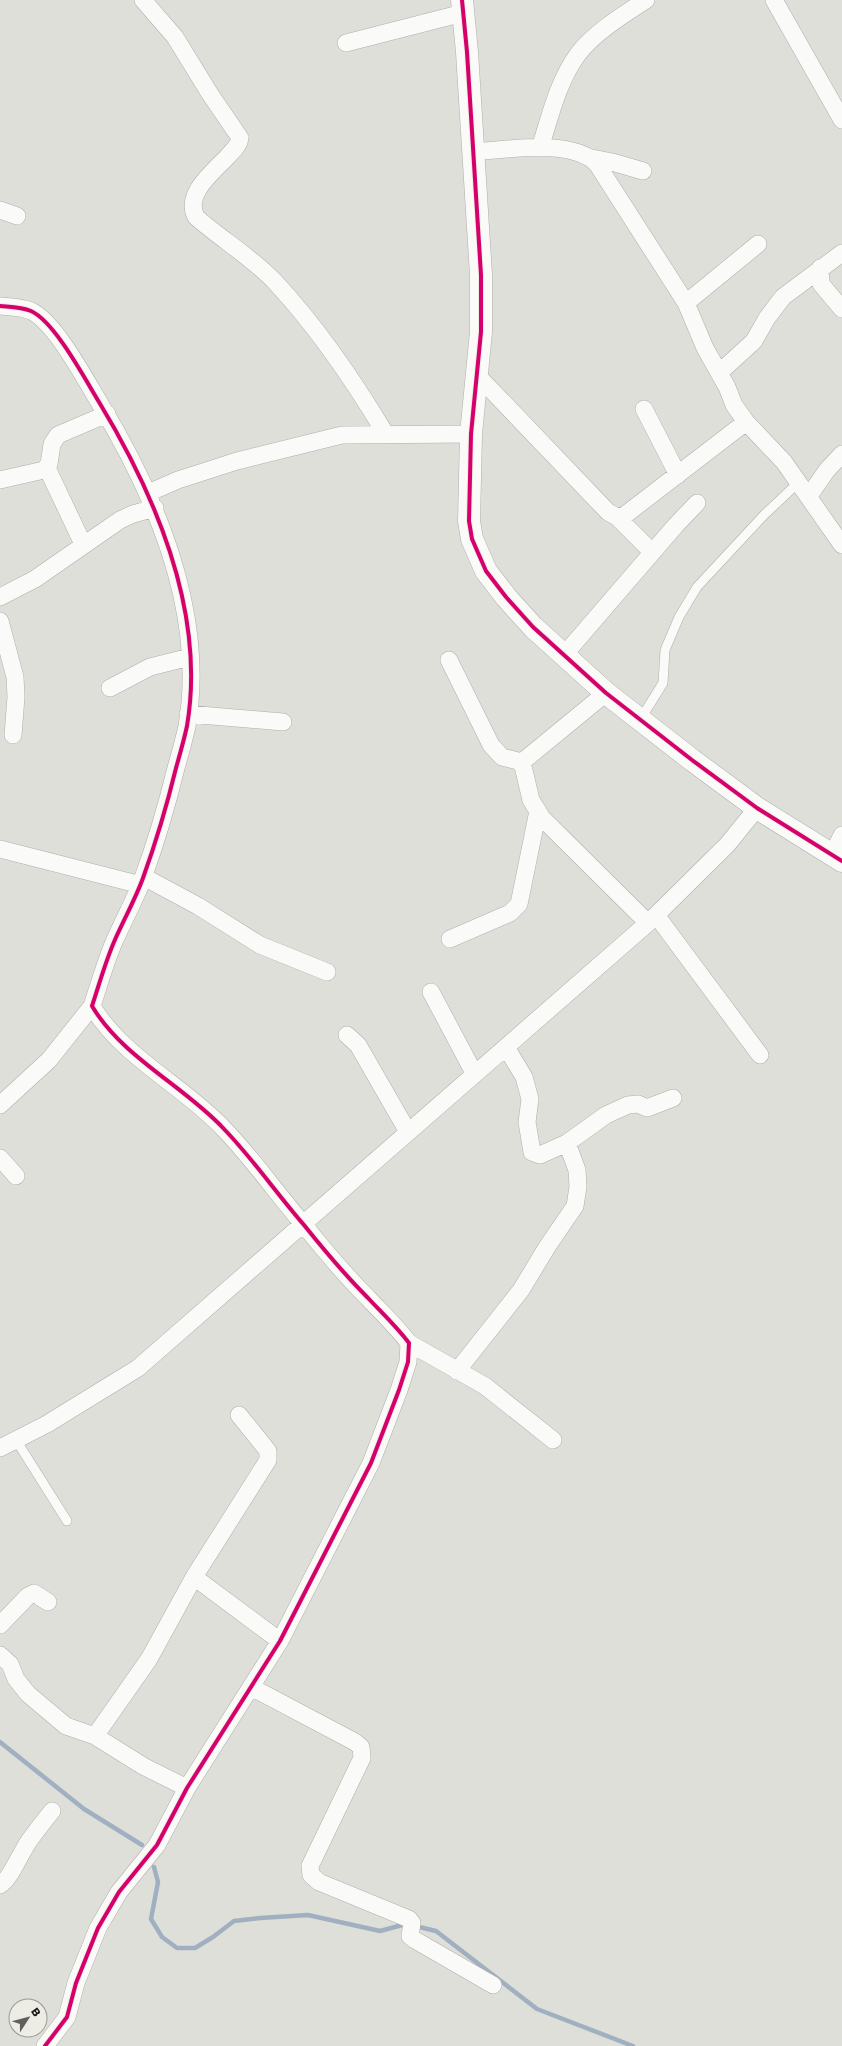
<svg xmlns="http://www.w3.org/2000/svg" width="842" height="2046" font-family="Rubik,sans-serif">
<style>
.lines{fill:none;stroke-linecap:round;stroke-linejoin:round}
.stream{stroke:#a0b0c1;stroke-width:4.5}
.lane-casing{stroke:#aeaeaa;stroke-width:10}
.street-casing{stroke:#aeaeaa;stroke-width:18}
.secondary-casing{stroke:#aeaeaa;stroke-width:23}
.lane{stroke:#fafaf9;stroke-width:9}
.street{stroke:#fafaf9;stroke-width:17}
.secondary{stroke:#fafaf9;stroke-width:22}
.cycleway-casing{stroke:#eeede5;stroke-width:6}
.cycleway{stroke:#d6006c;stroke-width:4}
</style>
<rect width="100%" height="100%" fill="#dfdfda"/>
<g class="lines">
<path class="stream" d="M0 1742 84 1809 142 1845
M154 1867 158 1882 151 1919 162 1937 177 1948H195L213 1937 234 1921 260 1918 308 1915 380 1931 406 1924
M415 1926 436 1931 537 2009 633 2046"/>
<g class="lane-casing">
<path id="lane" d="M640 720 663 683 665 650 679 617 697 587 764 515 799 482
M16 1440 67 1521"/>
</g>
<g class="street-casing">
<path id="street" d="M143 0 175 37 210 94 240 138C239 146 233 150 228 156 213 172 184 194 196 217 222 240 253 258 276 283 316 326 355 383 385 433
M774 0 842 120
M346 43 463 13
M540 148C550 117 558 81 578 54 595 32 623 15 646 0
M472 152C506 150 572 138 597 164L686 303 705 348 727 387 734 405 746 422 784 462 842 545
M592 158 612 162 643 171
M0 210 17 216
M820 268 821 284 842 309
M686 303 758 244
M0 306C10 307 21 307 31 311 55 322 85 379 99 402 156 496 206 614 187 726 184 740 180 754 176 768 167 805 156 842 143 878 135 900 123 921 114 942 105 963 99 985 92 1006 122 1057 184 1086 224 1129 253 1159 277 1194 304 1225 324 1250 345 1275 368 1298 382 1313 396 1326 409 1343L408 1362 399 1390 371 1463 280 1641 187 1788 157 1845 119 1892 98 1928 76 1983 67 2017 45 2046
M719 373 754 341 767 318 783 297 842 253
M477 375 608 512 617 517 625 515 746 422
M644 409 678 475
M47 468 83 544
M0 480 44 470 49 464 52 444 58 435 107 414
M148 493 178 480 237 461 342 435 471 434
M809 496 827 470 842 454
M617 517 652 552
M0 597 35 579 120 520 133 514 155 508
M0 621 15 677 16 697 13 735
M564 655 676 525 697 503
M449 660 491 745 502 757 522 762
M110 688 150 667 190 657
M188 714 283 722
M522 762 531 800 542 818 648 923
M522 762 606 693
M0 849 141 885
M832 855 842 835
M144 877 198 906 260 945 327 972
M656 915 760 1055
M450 939 510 913 519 904 538 811
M431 992 474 1073
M347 1035 358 1045 408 1132
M506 1047 524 1077 530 1099 527 1122 532 1152 540 1155 567 1143 606 1115 628 1105 638 1104 647 1108 673 1098
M0 1105 49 1060 92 1006
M0 1158 16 1176
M409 1343 485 1386 553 1440
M457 1371 521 1290 547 1247 575 1206 578 1187 577 1170 567 1143
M0 1448 47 1424 138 1368 648 923 727 845 757 808
M194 1577 280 1641
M0 1625 28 1596 34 1593 48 1602
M0 1655 10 1664 16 1679 28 1694 66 1726 95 1736 143 1766 187 1788
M253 1688 355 1742 361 1747 362 1758 310 1866 311 1875 319 1882 409 1919 412 1923 410 1936 415 1940 493 1985
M95 1736 149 1659 194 1577 268 1460V1451L239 1415
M0 1885C10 1880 21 1852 29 1841 36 1831 44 1821 52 1811"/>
</g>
<g class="secondary-casing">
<path id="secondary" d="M462 0 467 52 481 275V332L471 434 469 521 472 539 486 571 506 597 533 627 606 693 692 760 757 808 842 861"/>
</g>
<use href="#lane" class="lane"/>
<use href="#street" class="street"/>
<use href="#secondary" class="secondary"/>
<g class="cycleway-casing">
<path id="cycleway" d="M462 0 467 52 481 275V332L471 434 469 521 472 539 486 571 506 597 533 627 606 693 692 760 757 808 842 861
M0 306C10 307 21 307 31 311 55 322 85 379 99 402 156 496 206 614 187 726 184 740 180 754 176 768 167 805 156 842 143 878 135 900 123 921 114 942 105 963 99 985 92 1006 122 1057 184 1086 224 1129 253 1159 277 1194 304 1225 324 1250 345 1275 368 1298 382 1313 396 1326 409 1343L408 1362 399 1390 371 1463 280 1641 187 1788 157 1845 119 1892 98 1928 76 1983 67 2017 45 2046"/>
</g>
<use href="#cycleway" class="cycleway"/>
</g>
<g transform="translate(28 2018) rotate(54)"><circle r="19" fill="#eeede5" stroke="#9a9993"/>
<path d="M0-3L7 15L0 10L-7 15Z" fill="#60605c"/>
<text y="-6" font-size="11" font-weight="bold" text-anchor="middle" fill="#1b1b18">B</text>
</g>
</svg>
